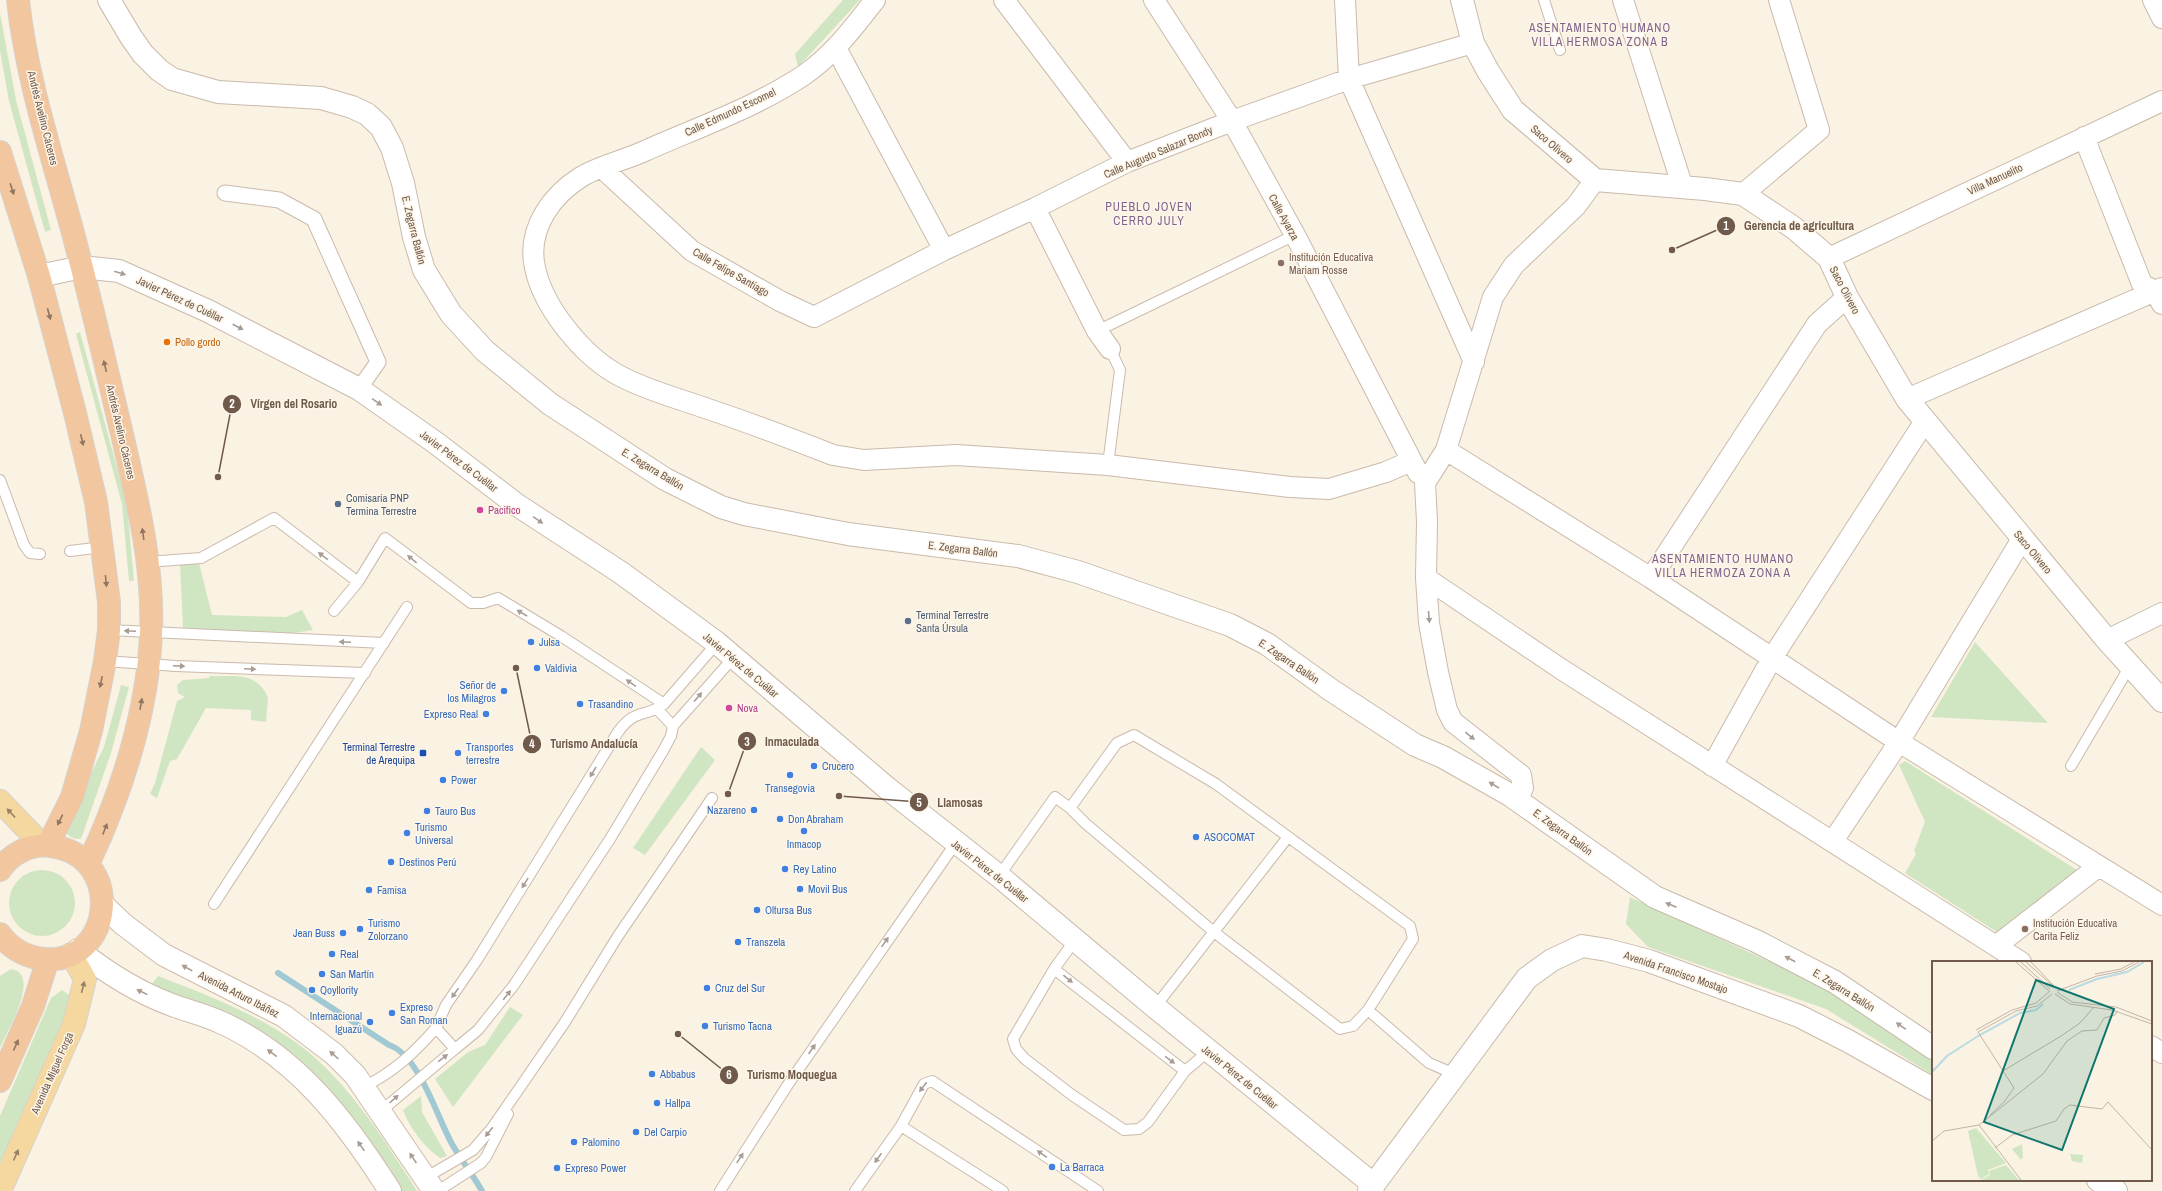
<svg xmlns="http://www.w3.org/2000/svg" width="2162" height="1191" font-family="'Archivo Narrow',sans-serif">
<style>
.green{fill:#d0e6c3}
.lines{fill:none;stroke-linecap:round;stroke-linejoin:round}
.stream{stroke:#a0c9d3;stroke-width:6}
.service-casing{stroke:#cabaab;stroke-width:12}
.pedestrian-casing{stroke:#cabaab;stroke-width:17}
.minor-casing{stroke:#cabaab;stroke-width:22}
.tertiary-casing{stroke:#cabaab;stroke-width:24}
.secondary-casing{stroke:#cfbcab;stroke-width:24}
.primary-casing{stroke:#d7d1cd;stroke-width:24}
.trunk-casing{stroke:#d7d1cd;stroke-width:24}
.service{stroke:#fff;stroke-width:10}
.pedestrian{stroke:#fff;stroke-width:15}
.minor{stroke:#fff;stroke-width:20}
.tertiary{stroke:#fff;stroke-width:22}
.secondary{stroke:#fff;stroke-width:22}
.primary{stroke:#f4d8a0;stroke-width:22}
.trunk{stroke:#f2c79f;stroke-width:22}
.oneway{fill:#907560}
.oneway2{fill:#a99c93}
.oneway3{fill:#988064}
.education-dot{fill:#8d6e63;stroke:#fdf6e9;stroke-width:1.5}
.food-dot{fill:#e8710a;stroke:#fdf6e9;stroke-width:1.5}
.service-dot{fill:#5c6f8a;stroke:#fdf6e9;stroke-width:1.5}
.hotel-dot{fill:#d1479c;stroke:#fdf6e9;stroke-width:1.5}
.shop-dot{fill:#3f7fe0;stroke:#fdf6e9;stroke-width:1.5}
.transit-dot{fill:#1a4fb4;stroke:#fdf6e9;stroke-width:1.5}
.labels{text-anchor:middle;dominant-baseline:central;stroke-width:3;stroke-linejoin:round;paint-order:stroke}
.street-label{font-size:11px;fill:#705a4b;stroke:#fdf6e9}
.education-label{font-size:11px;fill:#785e54;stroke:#fdf6e9;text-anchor:start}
.food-label{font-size:11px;fill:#c56008;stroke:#fdf6e9;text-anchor:start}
.service-label{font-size:11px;fill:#4e5e75;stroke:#fdf6e9;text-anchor:start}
.hotel-label{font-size:11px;fill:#b23c85;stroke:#fdf6e9;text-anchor:start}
.shop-label{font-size:11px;fill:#366cbe;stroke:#fdf6e9;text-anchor:start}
.transit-label{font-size:11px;fill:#164399;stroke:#fdf6e9;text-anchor:end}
.neighbourhood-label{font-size:12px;letter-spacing:1px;fill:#80638c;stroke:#fdf6e9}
.inset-river{fill:none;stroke:#b9dbe2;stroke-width:2}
.inset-road{fill:none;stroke:#c3b5a6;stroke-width:1}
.view{fill:#0f766e;fill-opacity:0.15;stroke:#0f766e;stroke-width:2}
.inset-edge{fill:none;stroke:#705a4b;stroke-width:2}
.leader{fill:none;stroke:#705a4b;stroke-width:1.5}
.callout-dot{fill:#705a4b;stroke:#fdf6e9;stroke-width:1.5}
.mark-label{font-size:12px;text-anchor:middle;font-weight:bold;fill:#fff}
.callout-label{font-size:12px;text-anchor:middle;font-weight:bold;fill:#705a4b;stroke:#fdf6e9;stroke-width:3;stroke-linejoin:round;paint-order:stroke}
</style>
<rect width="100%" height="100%" fill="#faf2e3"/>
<path class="green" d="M843 0H860L798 67 795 54Z
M0 13 16 100 51 230 45 232 9 101 0 51Z
M80 332 127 504 134 581H129L122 504 76 334Z
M180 563H199L212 615 286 617 302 610 313 630 288 634 183 628Z
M1975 642 2048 723 1931 717Z
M210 676C236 677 255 671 268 697L266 722 251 720V710L206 708 177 759 170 761 157 798 150 794 155 783 177 701 185 697 178 693 177 685 183 680 209 678Z
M121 685 129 687 111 753 81 839C71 839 67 836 64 827L104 747Z
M701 747 715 760 645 855 633 848Z
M1905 761 2077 870 2003 936 1905 873 1916 854 1914 851 1925 822 1899 765Z
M9 903a33 33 0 1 1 66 0a33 33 0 1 1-66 0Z
M1630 897 1837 993 1933 1057V1075L1826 1009 1648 947 1626 924Z
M11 969C42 973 7 1032 0 1048V976Z
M158 976C218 999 284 1024 329 1071 363 1106 391 1150 417 1191H400L348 1116 181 999 152 984Z
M62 990 69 995 70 1006 0 1166V1116L51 998Z
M510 1007 523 1015 453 1107 435 1079 468 1052 485 1045Z
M421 1096 422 1112 447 1156 440 1158C425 1148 409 1127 403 1110Z"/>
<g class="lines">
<path class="stream" d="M278 973 389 1045C419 1055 437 1117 452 1144 461 1160 473 1175 482 1191"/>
<g class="service-casing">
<path id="service" d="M1544 0 1560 50
M1097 331 1295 235
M1108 465 1120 370 1110 349
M0 480 24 545 30 553 40 554
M70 551 103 547
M147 562 201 558 274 518 358 582 385 538 471 603H483L498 598 561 636 664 704
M334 611 358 582
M109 630 384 643
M105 661 176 666 365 673
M657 709 673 726 671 736 663 751 610 839 514 985 478 1030 455 1049 436 1028 446 1005 477 960 618 732C635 708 645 718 664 704L717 643
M673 726 734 657
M2071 766 2130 666
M999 876 1055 797 1070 808 1117 743 1134 735 1216 784 1410 926 1413 939 1368 1010 1353 1026 1340 1029 1214 932 1085 823 1070 808
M214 904 407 607
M1075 940 1054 969 1185 1071 1209 1051
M1054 969 1013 1039 1016 1049 1025 1059 1072 1095 1124 1130 1139 1129 1148 1122 1185 1071
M1155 1007 1288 837
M1368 1010 1429 1063 1457 1075
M363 1087C393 1073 415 1052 436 1028
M381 1111 455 1049
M901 1126 1003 1191
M425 1178 473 1150 492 1128 565 1022 618 936 712 798
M438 1191 481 1163 486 1157 508 1114
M720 1191 787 1086 955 844
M855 1191 901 1126 924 1084 932 1081 1098 1191"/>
</g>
<g class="pedestrian-casing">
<path id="pedestrian" d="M225 193 279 200 314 219 378 362 359 389"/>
</g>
<g class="minor-casing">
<path id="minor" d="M875 0C854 27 833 55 804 75 756 107 699 127 647 150 626 160 601 165 581 177 552 195 529 227 534 262 540 305 584 358 622 377 649 391 680 399 708 409 750 423 792 439 833 455L864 460 956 455 1108 465 1290 487 1329 489 1386 472 1411 461
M1004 0 1127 162
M1154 0 1232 121 1295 235 1418 473
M1345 0 1349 79 1474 362
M1623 0 1683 188
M2153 0 2162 18
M836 48 944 250
M2084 137 2142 284 2155 291 2162 304
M602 168 692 251 780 301 814 317 944 250 1035 208 1127 162 1232 121 1349 79 1473 43
M1743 194 1819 130 1779 0
M1035 208 1097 331 1110 349
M1829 258 2162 101
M1907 399 2162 288
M1446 450 1651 578 1899 742 2162 905
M1426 578 1561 669 2021 962
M1651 578 1817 324 1847 297
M2107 640 2162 613
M1712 766 1772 658 1925 421
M1517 800 1523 788 1521 775 1453 722 1447 710 1438 672 1429 623 1426 578 1427 521 1425 483 1446 450 1493 297 1514 265 1576 206 1595 180
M1833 841 1899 742 2022 539
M1996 946 2099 866
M2151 1046 2162 1053"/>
</g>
<g class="tertiary-casing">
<path id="tertiary" d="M109 0 131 37 143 54 159 70 172 79 218 92 321 98 352 107 367 114 381 127 392 148 403 183 414 237 424 270 451 314 485 351 550 404 665 479 721 507 744 514 848 534 1018 556 1078 572 1230 625 1267 644 1331 690 1415 745 1443 757 1510 795 1655 897 1756 941 1835 982 1933 1048
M1462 0 1473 43 1488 71 1513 110 1595 180 1705 189 1743 194 1794 228 1829 258 1847 297 1907 399 2107 640 2162 701
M39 276 82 267 119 271 208 311 359 389 436 443 517 505 620 572 717 643 887 788 999 876 1155 1007 1374 1185
M2098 1180 2116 1191
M1369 1191 1527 978 1552 960 1582 946 1607 950 1649 961 1799 1016 1848 1041 1933 1089"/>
</g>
<g class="secondary-casing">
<path id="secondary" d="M103 905 123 924 164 955 284 1016 334 1054 355 1075 434 1191
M78 950C107 973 137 992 172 1005 188 1011 205 1015 220 1022 297 1056 347 1123 390 1191"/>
</g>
<g class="primary-casing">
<path id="primary" d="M0 801 42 845
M0 1191 74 1024 85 979 71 954"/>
</g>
<g class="trunk-casing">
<path id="trunk" d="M18 0C26 75 50 149 70 222 89 292 105 363 122 434 137 499 154 566 151 633 148 711 121 795 88 864
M0 152 39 276 75 413 96 502 109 602V630L105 661 91 731 72 797 48 845
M0 870C10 854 31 843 50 846 125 854 115 965 44 959 25 957 11 949 0 934
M0 1081 33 1006 48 959"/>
</g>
<use href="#service" class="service"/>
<use href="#pedestrian" class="pedestrian"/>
<use href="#minor" class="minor"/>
<use href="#tertiary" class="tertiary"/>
<use href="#secondary" class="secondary"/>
<use href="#primary" class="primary"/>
<use href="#trunk" class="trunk"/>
</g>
<defs><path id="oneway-solid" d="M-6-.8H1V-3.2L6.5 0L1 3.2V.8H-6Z"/></defs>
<g class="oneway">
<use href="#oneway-solid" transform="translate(12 189) rotate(72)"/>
<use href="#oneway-solid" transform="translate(49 314) rotate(75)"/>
<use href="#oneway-solid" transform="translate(105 366) rotate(-103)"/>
<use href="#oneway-solid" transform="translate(82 440) rotate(77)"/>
<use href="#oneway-solid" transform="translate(143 534) rotate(-98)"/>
<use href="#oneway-solid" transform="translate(106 581) rotate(84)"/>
<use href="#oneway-solid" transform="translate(101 682) rotate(102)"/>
<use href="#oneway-solid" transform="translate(141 704) rotate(-80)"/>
<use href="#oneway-solid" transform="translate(60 820) rotate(116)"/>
<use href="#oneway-solid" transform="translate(105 829) rotate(-68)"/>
<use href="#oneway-solid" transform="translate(16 1045) rotate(-66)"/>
</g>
<g class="oneway2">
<use href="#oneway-solid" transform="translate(120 273) rotate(17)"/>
<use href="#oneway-solid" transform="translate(238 327) rotate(27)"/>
<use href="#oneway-solid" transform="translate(377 402) rotate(35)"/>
<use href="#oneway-solid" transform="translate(538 520) rotate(34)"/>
<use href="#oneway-solid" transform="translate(323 556) rotate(-143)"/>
<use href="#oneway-solid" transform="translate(412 559) rotate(-141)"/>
<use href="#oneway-solid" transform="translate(522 613) rotate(-149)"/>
<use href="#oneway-solid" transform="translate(1429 617) rotate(85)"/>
<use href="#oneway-solid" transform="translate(130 631) rotate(-177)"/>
<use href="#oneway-solid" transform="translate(345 642) rotate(-178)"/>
<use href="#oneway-solid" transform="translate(179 666) rotate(3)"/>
<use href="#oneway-solid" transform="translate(250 669) rotate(2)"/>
<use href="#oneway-solid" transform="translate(631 683) rotate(-146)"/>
<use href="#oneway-solid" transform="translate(698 697) rotate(-49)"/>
<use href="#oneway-solid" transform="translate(1470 736) rotate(39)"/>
<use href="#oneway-solid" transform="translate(593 772) rotate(121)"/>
<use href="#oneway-solid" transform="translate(1494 785) rotate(-149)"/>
<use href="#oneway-solid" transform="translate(525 883) rotate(122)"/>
<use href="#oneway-solid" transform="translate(1671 905) rotate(-157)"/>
<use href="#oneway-solid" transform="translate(885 942) rotate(-55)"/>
<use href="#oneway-solid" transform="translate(1790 959) rotate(-152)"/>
<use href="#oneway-solid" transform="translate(187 968) rotate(-151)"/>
<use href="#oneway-solid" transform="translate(1068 979) rotate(39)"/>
<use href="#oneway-solid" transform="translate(142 992) rotate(-154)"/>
<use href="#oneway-solid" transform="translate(455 993) rotate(125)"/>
<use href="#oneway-solid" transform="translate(507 995) rotate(-51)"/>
<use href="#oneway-solid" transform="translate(1901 1026) rotate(-146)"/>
<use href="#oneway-solid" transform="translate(812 1049) rotate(-55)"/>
<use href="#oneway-solid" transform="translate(272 1053) rotate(-142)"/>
<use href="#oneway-solid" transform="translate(334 1055) rotate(-138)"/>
<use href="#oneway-solid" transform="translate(443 1058) rotate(-38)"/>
<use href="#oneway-solid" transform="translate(1170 1060) rotate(36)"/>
<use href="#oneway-solid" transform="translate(923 1087) rotate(127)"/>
<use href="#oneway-solid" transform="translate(394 1099) rotate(-42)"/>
<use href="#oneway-solid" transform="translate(489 1132) rotate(129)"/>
<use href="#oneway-solid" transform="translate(361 1146) rotate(-125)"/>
<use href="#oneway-solid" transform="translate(1042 1154) rotate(-146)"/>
<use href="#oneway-solid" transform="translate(413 1158) rotate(-124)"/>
<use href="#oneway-solid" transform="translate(740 1158) rotate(-57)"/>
<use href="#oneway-solid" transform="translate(878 1158) rotate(125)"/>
</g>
<g class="oneway3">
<use href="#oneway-solid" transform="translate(11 813) rotate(-133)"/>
<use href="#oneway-solid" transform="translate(83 987) rotate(-76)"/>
<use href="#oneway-solid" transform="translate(16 1155) rotate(-66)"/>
</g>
<g class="education-dot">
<circle cx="1281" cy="263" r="4"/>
<circle cx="2025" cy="929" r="4"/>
</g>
<circle class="food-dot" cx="167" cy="342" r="4"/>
<g class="service-dot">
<circle cx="338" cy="504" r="4"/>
<circle cx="908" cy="621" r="4"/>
</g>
<g class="hotel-dot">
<circle cx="480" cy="510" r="4"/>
<circle cx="729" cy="708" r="4"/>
</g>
<g class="shop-dot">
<circle cx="531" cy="642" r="4"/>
<circle cx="537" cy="668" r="4"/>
<circle cx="504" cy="691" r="4"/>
<circle cx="580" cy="704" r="4"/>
<circle cx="486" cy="714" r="4"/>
<circle cx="458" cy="753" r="4"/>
<circle cx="814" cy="766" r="4"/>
<circle cx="790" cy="775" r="4"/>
<circle cx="443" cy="780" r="4"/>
<circle cx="754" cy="810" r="4"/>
<circle cx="427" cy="811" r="4"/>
<circle cx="780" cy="819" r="4"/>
<circle cx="804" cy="831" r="4"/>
<circle cx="407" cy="833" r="4"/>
<circle cx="1196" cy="837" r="4"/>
<circle cx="391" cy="862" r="4"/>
<circle cx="785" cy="869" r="4"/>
<circle cx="800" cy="889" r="4"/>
<circle cx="369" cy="890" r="4"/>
<circle cx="757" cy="910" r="4"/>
<circle cx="360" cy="929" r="4"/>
<circle cx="343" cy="933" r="4"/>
<circle cx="738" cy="942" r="4"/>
<circle cx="332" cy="954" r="4"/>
<circle cx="322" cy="974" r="4"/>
<circle cx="707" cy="988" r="4"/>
<circle cx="312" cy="990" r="4"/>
<circle cx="392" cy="1013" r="4"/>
<circle cx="370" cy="1022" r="4"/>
<circle cx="705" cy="1026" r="4"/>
<circle cx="652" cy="1074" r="4"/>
<circle cx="657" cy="1103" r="4"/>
<circle cx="636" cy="1132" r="4"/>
<circle cx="574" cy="1142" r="4"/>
<circle cx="1052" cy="1167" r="4"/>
<circle cx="557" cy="1168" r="4"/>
</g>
<rect class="transit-dot" x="419" y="749" width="8" height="8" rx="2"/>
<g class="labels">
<g class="street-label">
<text transform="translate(730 112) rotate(-25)">Calle Edmundo Escomel</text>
<text transform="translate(43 118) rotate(76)">Andrés Avelino Cáceres</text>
<text transform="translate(1552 144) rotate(41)">Saco Olivero</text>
<text transform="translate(1158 152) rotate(-23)">Calle Augusto Salazar Bondy</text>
<text transform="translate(1995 179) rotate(-25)">Villa Manuelito</text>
<text transform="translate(1284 217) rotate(61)">Calle Ayarza</text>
<text transform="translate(414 230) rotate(76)">E. Zegarra Ballón</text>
<text transform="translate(731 272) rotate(30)">Calle Felipe Santiago</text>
<text transform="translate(1845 290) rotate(62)">Saco Olivero</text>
<text transform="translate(180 299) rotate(25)">Javier Pérez de Cuéllar</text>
<text transform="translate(121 432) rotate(77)">Andrés Avelino Cáceres</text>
<text transform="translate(459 461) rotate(37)">Javier Pérez de Cuéllar</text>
<text transform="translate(653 469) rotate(31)">E. Zegarra Ballón</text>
<text transform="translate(963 549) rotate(7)">E. Zegarra Ballón</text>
<text transform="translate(2033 552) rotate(50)">Saco Olivero</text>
<text transform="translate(1289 661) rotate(34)">E. Zegarra Ballón</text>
<text transform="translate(741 665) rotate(40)">Javier Pérez de Cuéllar</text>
<text transform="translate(1563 832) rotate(36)">E. Zegarra Ballón</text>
<text transform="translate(990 871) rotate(38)">Javier Pérez de Cuéllar</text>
<text transform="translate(1676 972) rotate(19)">Avenida Francisco Mostajo</text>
<text transform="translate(1844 990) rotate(32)">E. Zegarra Ballón</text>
<text transform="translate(239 994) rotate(27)">Avenida Arturo Ibáñez</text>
<text transform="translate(52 1073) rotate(-66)">Avenida Miguel Forga</text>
<text transform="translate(1240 1077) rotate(39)">Javier Pérez de Cuéllar</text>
</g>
<g class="education-label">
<text x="1289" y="257">Institución Educativa<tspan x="1289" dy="13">Mariam Rosse</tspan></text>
<text x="2033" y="923">Institución Educativa<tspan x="2033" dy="13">Carita Feliz</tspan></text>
</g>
<g class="food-label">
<text x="175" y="342">Pollo gordo</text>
</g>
<g class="service-label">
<text x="346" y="498">Comisaría PNP<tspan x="346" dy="13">Termina Terrestre</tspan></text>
<text x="916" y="615">Terminal Terrestre<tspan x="916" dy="13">Santa Úrsula</tspan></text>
</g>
<g class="hotel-label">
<text x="488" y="510">Pacifico</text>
<text x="737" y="708">Nova</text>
</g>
<g class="shop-label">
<text x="539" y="642">Julsa</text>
<text x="545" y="668">Valdivia</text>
<text x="496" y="685" text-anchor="end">Señor de<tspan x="496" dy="13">los Milagros</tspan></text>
<text x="588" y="704">Trasandino</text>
<text x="478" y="714" text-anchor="end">Expreso Real</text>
<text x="466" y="747">Transportes<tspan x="466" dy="13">terrestre</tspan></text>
<text x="822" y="766">Crucero</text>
<text x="451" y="780">Power</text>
<text x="790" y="788" text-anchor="middle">Transegovia</text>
<text x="746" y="810" text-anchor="end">Nazareno</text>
<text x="435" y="811">Tauro Bus</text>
<text x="788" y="819">Don Abraham</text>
<text x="415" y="827">Turismo<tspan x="415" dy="13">Universal</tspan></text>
<text x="1204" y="837">ASOCOMAT</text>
<text x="804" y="844" text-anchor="middle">Inmacop</text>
<text x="399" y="862">Destinos Perú</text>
<text x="793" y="869">Rey Latino</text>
<text x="808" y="889">Movil Bus</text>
<text x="377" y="890">Famisa</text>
<text x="765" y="910">Oltursa Bus</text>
<text x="368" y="923">Turismo<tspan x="368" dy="13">Zolorzano</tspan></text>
<text x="335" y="933" text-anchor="end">Jean Buss</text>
<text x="746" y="942">Transzela</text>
<text x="340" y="954">Real</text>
<text x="330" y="974">San Martín</text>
<text x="715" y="988">Cruz del Sur</text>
<text x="320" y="990">Qoyllority</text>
<text x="400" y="1007">Expreso<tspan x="400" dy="13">San Roman</tspan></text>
<text x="362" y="1016" text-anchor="end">Internacional<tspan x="362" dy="13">Iguazú</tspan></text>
<text x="713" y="1026">Turismo Tacna</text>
<text x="660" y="1074">Abbabus</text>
<text x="665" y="1103">Hallpa</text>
<text x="644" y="1132">Del Carpio</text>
<text x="582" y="1142">Palomino</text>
<text x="1060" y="1167">La Barraca</text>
<text x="565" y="1168">Expreso Power</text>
</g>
<g class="transit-label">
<text x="415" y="747">Terminal Terrestre<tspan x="415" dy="13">de Arequipa</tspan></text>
</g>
<g class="neighbourhood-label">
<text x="1600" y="28">ASENTAMIENTO HUMANO<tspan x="1600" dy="14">VILLA HERMOSA ZONA B</tspan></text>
<text x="1149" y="207">PUEBLO JOVEN<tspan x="1149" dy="14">CERRO JULY</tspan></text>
<text x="1723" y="559">ASENTAMIENTO HUMANO<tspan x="1723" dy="14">VILLA HERMOZA ZONA A</tspan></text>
</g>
</g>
<g transform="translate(1932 961)">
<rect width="220" height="220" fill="#faf2e3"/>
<path d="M44 167 74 202 56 209 57 213 49 218 46 215 36 170ZM90 183 91 196 89 199 80 188ZM138 193 151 194 150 202 140 200ZM74 204 87 219H49L58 214 57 210Z" fill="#d0e6c3"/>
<path class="inset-river" d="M137 29 165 18 195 11 212 1M0 111 15 95 46 75 88 52 104 49 111 43"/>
<path class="inset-road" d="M84 1 117 30M89 1 118 28M94 1 121 25M99 1 123 26M163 13 189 8 202 1M125 30 165 15 190 10 207 1M125 31 140 41 184 46 220 60M123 33 138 43 180 49 220 63M44 69 80 49 104 42 118 30M46 71 82 127 72 141 58 154M46 71 84 50 105 45 120 33M71 110 129 75 148 62 162 46M47 164 111 113 135 80 150 70 165 69 172 57 183 54 185 50M47 164 89 219M0 180 12 170 47 164M63 187 80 174 124 160 132 148 138 144 170 148 176 141 220 189"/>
<path class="view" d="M104 19 182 48 130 189 52 161Z"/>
<rect width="220" height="220" class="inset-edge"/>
</g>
<path class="leader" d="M1672 250L1726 226M218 477L232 404M728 794L747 741M516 668L532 744M839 796L919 802M678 1034L729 1075"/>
<g class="callout-dot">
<circle cx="1672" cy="250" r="4"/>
<circle cx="218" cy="477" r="4"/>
<circle cx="728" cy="794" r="4"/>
<circle cx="516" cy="668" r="4"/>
<circle cx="839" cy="796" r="4"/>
<circle cx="678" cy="1034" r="4"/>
<circle cx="1726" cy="226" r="10"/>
<circle cx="232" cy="404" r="10"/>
<circle cx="747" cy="741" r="10"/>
<circle cx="532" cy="744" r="10"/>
<circle cx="919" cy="802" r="10"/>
<circle cx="729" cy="1075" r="10"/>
</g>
<g class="mark-label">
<text x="1726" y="230">1</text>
<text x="232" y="408">2</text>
<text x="747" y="746">3</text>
<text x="532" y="748">4</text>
<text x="919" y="807">5</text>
<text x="729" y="1079">6</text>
</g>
<g class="callout-label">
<text x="1799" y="230">Gerencia de agricultura</text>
<text x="294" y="408">Vírgen del Rosario</text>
<text x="792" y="746">Inmaculada</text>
<text x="594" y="748">Turismo Andalucía</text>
<text x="960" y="807">Llamosas</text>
<text x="792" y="1079">Turismo Moquegua</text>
</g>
</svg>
